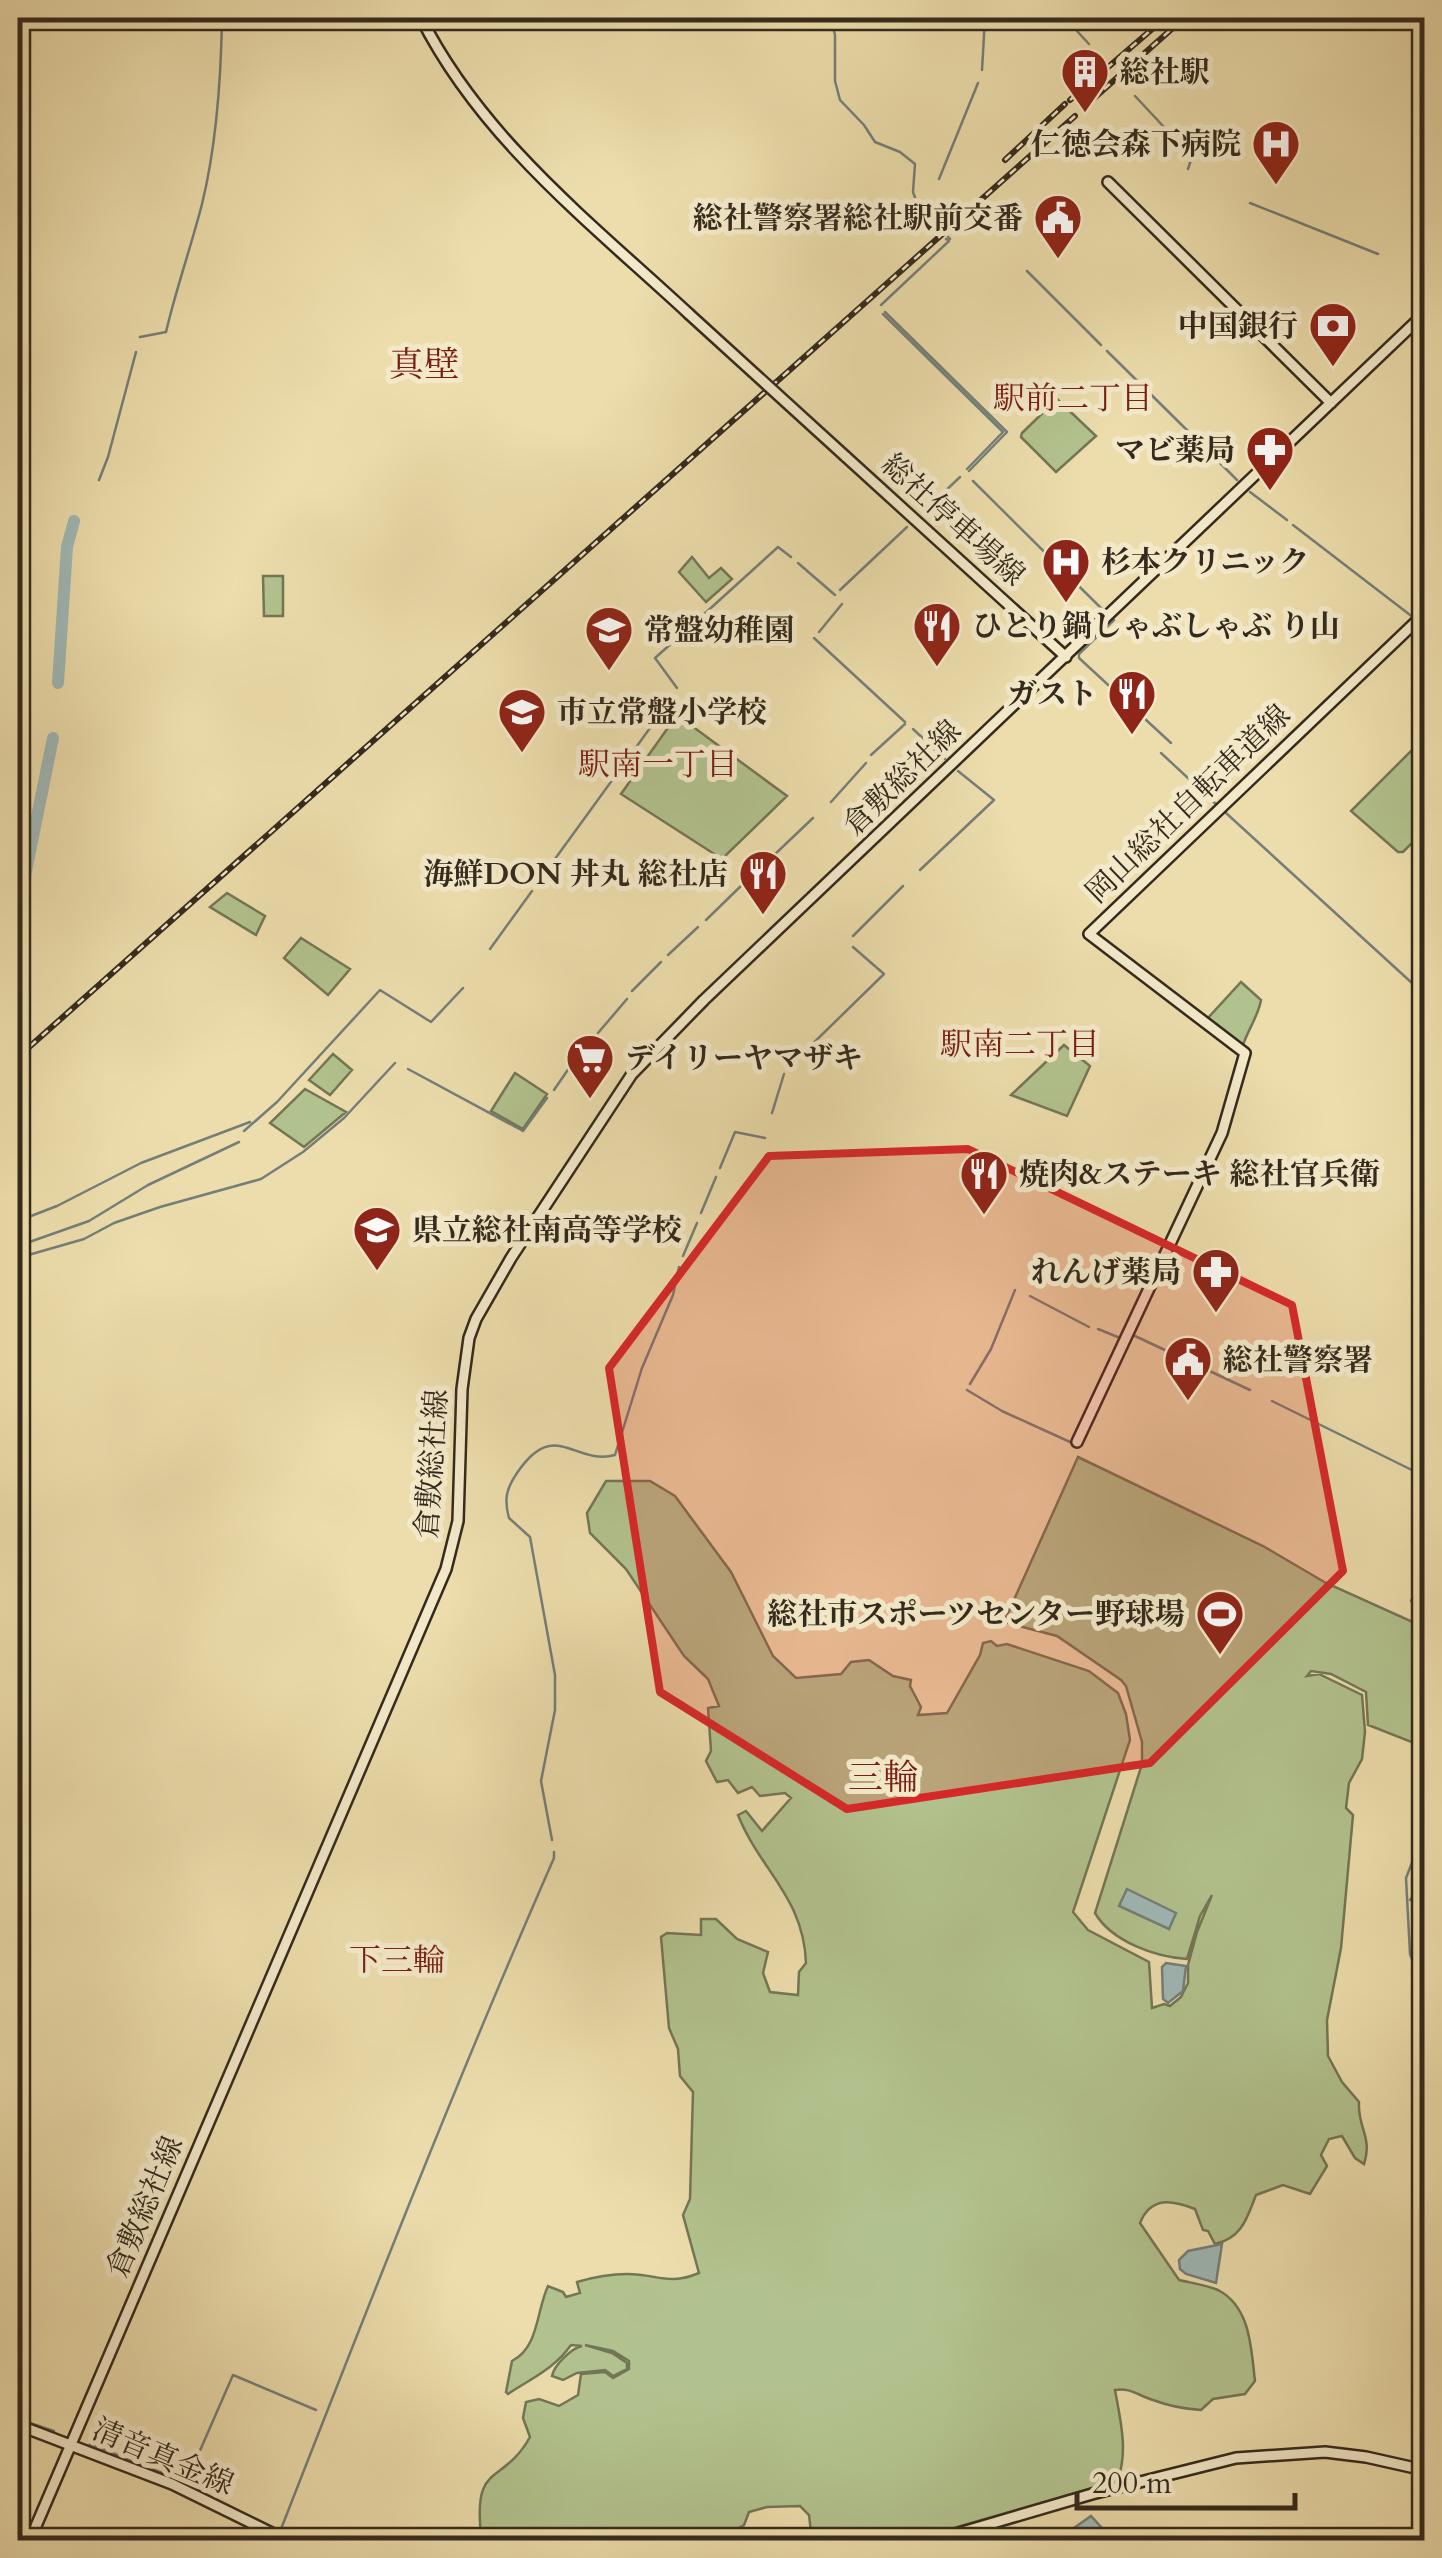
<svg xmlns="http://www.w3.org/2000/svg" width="1442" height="2558" font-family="Cardo,'Noto Serif JP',serif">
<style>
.green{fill:#b2c28e;stroke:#737656;stroke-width:2.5}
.water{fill:#9fb8b6;stroke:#747f79;stroke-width:2.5}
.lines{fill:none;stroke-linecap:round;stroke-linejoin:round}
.stream{stroke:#747f79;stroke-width:2.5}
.river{stroke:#9fb8b6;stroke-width:12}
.secondary-casing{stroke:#342a1d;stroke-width:14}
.secondary{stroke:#f3e9c9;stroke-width:9}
.rail-casing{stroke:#342a1d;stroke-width:6}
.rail{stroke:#f3e9c9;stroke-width:2.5;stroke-dasharray:8;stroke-linecap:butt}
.secondary-bridge-casing{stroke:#342a1d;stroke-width:14;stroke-linecap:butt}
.secondary-bridge{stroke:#f3e9c9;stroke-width:9}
.marked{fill:#d62828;fill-opacity:0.2;stroke:#d62828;stroke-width:8;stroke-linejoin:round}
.labels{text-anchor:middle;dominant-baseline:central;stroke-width:10;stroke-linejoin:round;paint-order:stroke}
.poi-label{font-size:30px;font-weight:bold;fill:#342a1d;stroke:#f3e9c9;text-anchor:start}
.street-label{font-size:30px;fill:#342a1d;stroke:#f3e9c9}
.neighbourhood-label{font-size:32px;fill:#7a1f14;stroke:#f3e9c9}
.quarter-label{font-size:35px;fill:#7a1f14;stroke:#f3e9c9}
</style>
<rect width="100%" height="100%" fill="#edddac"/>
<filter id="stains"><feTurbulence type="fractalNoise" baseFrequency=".002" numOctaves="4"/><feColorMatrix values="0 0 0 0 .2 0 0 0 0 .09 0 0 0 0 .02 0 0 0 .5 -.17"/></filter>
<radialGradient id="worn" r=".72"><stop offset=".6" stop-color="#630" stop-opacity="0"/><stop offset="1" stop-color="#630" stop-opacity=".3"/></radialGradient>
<path class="green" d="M1057 399 1096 436 1056 472 1021 437 1022 433Z
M692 557 709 578 721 568 732 579 706 602 679 572Z
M263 576H283V616H264Z
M677 715 787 796 722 859 621 794Z
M1424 738V831L1403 852H1398L1351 811Z
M227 893 265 916 256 935 210 907Z
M301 938 350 969 328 995 284 958Z
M1241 982 1261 1000C1259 1014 1248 1030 1243 1045H1240L1207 1019Z
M1064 1045 1090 1066 1067 1116 1011 1095Z
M333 1054 352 1070 330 1095 309 1080Z
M515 1073 547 1094 523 1129 491 1111Z
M305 1089 346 1112 304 1147 270 1123Z
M1078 1457 1263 1546 1326 1583 1424 1627V1747L1368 1725 1366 1692 1331 1674 1311 1671 1307 1676 1319 1674 1362 1695 1365 1732 1362 1759 1349 1783 1346 1808 1353 1815 1341 1948 1327 2020 1328 2056 1342 2082 1359 2102C1357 2127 1373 2137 1364 2164L1355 2158 1342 2136 1329 2139 1321 2155 1327 2166 1310 2194 1283 2185 1256 2195C1247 2218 1242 2238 1215 2244L1208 2231 1203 2230 1195 2209C1172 2200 1151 2196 1140 2223L1179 2280C1191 2283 1207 2285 1218 2290 1251 2307 1251 2349 1255 2381L1245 2394 1213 2399 1201 2410C1184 2409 1169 2406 1153 2400 1139 2396 1130 2387 1115 2390 1120 2418 1129 2453 1117 2481L912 2540H812L809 2515 800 2506 767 2507 749 2512 744 2525 716 2540H472L473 2535H481C473 2460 502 2487 530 2437L523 2418 526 2402 539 2399 559 2406 578 2395 581 2374 605 2372 613 2378 629 2369V2361L613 2351 585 2345 612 2353 627 2363V2369L613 2376 605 2370 577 2373 563 2380 552 2376C554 2365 572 2348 582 2346L571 2345C554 2369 532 2378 508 2394L506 2392 512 2361C539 2347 536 2312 548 2286L563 2292 566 2297 580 2293 577 2282C594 2277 609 2274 627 2274 658 2274 668 2286 699 2273L683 2215 690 2199 693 2092 680 2076 678 2049 669 2028 661 1937 667 1933 701 1935V1919H716L737 1939 768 1952 763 1973 770 1992 798 1995 799 1972 806 1963C804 1898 760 1870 738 1815L746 1811 762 1831 791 1798 785 1793 760 1796 752 1787 738 1793 728 1780 717 1782 706 1761 711 1751 708 1708 719 1706 708 1679 684 1656 626 1569 590 1533 587 1513 606 1481H650L675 1496 731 1572 773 1656 796 1678 841 1674 851 1662 869 1660 893 1676 911 1680 910 1686 921 1707 918 1715 947 1713 980 1655 983 1643 991 1641 997 1646 1007 1644 1089 1671 1118 1693 1126 1714 1130 1740 1073 1912 1088 1930 1149 1962 1152 2008 1164 2004 1170 2006 1181 1997 1188 1983V1965L1197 1932 1212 1895 1200 1916 1187 1959C1156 1957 1112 1942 1095 1913L1142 1764V1742L1126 1686 1121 1680 1057 1636 1004 1622Z"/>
<path class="water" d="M1127 1889 1176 1913 1169 1929 1119 1906Z
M1166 1963 1186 1966 1183 1991 1168 2003 1163 1999 1162 1967Z
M1222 2244 1216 2283 1186 2274 1180 2269 1179 2260 1188 2251Z
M1091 2516 1113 2540H1064L1074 2528Z"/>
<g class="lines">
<path class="stream" d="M1065 18 1089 44
M831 19 835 35V81L840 100 864 125 875 142 900 152 915 164 913 192 919 209
M982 70 985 18
M1135 96 1192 157 1188 169
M939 179 978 83
M1250 203 1378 254
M928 218 930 220
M932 218 938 204
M948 237 950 239
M1027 271 1101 345
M881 305 949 241 946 239
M885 312 1007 432 969 471
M883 314 1003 432 967 469
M140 337 166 332C176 289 191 247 202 204 217 143 221 80 222 18
M1107 351 1200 443
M1206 449 1237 480
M99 480 108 457 136 352
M973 481 1104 611
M1250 492 1287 520
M923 512 960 477
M1293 525 1414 618
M798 563 835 595
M840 590 907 527
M1114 620 1079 654V658L1171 743
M1421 624 1424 626
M691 626 778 547 791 557
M819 632 842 604
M814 638 905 722
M677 688 655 658 682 634
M913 729 945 759
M1161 753 1217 805
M871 755 905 724
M831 802 866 763
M1226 813 1424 994
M920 870 994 800 958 771
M752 876 813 818
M539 881 666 706
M706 920 744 883
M853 936 903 886
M490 949 532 891
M668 955 698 927
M632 991 661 962
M598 1033 627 999
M795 1061 884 974 853 947
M408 1069 523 1131 547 1098
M554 1090 580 1052
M772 1113 784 1074
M244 1131 277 1102 380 990 431 1022 463 988
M720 1168 735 1132 765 1138
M701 1213 716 1177
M18 1221 57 1206 141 1163 250 1122
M18 1246 89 1221 148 1185 239 1142
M683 1256 697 1223
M18 1258 84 1239 114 1223 160 1207 261 1179 303 1152 344 1118 395 1063
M1030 1296 1089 1327
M1098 1329 1120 1338
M1135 1336 1250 1390
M970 1384 991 1349 1015 1290
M967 1390 1002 1411 1070 1442
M1272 1401 1424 1476
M1411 1601 1424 1572
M1424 1832 1406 1878 1410 1954 1424 1990
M552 1840 541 1781 555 1710V1675L530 1537 509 1518C504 1500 506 1489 517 1473 555 1417 574 1466 615 1455L642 1368 673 1295 679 1267
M1410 1900 1424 1881
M18 2419 54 2431
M90 2444 175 2478
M188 2478 233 2375 316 2410
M281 2529C369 2304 457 2079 554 1858V1852"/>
<path class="river" d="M58 683 67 547 74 521
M18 894 25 876 53 738"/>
<g class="secondary-casing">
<path id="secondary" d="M421 18C482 139 592 224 689 314
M1108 182 1331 403
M845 456 1066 657
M1077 1442 1222 1133 1245 1053 1089 934 1424 614
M18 2425 172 2484 286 2540
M30 2540 446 1569 458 1521 462 1389 469 1338 476 1319 511 1258 632 1074 704 1000 1424 314
M935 2540 1092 2494 1236 2458 1325 2452 1366 2457 1424 2470"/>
</g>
<use href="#secondary" class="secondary"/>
<g class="rail-casing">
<path id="rail" d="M1070 100 1165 18
M1092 100 1184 18
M1005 160 1065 104
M18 1057 1075 116"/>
</g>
<use href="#rail" class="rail"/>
<g class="secondary-bridge-casing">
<path id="secondary-bridge" d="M689 314 845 456"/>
</g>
<use href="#secondary-bridge" class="secondary-bridge"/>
</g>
<path class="marked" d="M968 1149 1292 1305 1343 1571 1150 1763 847 1809 660 1692 609 1368 769 1156Z"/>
<defs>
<g id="building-pin" transform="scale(2.5)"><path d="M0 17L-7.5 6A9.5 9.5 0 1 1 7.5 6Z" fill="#8f2418" stroke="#f3e9c9"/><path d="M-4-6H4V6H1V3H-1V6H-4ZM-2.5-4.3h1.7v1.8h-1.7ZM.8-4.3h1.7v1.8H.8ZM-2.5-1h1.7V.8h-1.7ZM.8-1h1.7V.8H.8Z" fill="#fff"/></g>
<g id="hospital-pin" transform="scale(2.5)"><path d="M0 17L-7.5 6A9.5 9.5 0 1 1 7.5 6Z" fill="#8f2418" stroke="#f3e9c9"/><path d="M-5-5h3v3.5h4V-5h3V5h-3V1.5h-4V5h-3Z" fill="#fff"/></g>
<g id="civic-pin" transform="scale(2.5)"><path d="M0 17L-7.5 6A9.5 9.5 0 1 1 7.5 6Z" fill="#8f2418" stroke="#f3e9c9"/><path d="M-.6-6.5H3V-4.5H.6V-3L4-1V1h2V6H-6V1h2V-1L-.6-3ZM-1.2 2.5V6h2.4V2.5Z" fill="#fff"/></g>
<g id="bank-pin" transform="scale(2.5)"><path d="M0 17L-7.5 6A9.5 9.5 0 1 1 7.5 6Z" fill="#8f2418" stroke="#f3e9c9"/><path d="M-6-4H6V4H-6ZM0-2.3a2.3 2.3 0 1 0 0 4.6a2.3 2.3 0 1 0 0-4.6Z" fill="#fff"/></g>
<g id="pharmacy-pin" transform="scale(2.5)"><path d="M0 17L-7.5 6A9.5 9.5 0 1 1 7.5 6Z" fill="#8f2418" stroke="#f3e9c9"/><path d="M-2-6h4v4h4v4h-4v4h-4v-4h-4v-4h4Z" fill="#fff"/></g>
<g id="restaurant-pin" transform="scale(2.5)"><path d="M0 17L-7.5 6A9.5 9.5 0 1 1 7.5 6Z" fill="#8f2418" stroke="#f3e9c9"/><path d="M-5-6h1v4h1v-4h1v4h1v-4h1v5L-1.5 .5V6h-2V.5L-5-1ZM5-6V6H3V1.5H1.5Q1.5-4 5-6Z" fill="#fff"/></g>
<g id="school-pin" transform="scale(2.5)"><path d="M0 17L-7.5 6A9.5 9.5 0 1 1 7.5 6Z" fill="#8f2418" stroke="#f3e9c9"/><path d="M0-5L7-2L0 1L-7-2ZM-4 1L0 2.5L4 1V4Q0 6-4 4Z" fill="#fff"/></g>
<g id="supermarket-pin" transform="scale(2.5)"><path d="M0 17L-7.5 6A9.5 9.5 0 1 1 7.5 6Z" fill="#8f2418" stroke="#f3e9c9"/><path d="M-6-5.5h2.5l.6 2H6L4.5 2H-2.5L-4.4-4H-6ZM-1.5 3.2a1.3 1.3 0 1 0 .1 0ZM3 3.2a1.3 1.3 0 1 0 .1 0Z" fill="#fff"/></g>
<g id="stadium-pin" transform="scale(2.5)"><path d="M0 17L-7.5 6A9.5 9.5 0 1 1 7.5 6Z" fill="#8f2418" stroke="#f3e9c9"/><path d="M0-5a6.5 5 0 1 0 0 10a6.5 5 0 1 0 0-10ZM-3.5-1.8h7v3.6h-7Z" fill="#fff"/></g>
</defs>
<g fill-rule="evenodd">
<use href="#building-pin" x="1085" y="72"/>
<use href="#hospital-pin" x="1276" y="144"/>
<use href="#civic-pin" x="1058" y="218"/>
<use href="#bank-pin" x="1333" y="326"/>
<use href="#pharmacy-pin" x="1270" y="450"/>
<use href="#hospital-pin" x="1066" y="562"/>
<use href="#restaurant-pin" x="937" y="626"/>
<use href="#school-pin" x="609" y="630"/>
<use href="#restaurant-pin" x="1132" y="694"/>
<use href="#school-pin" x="522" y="712"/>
<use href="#restaurant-pin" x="763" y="874"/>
<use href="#supermarket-pin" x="590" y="1058"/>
<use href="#restaurant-pin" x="984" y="1174"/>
<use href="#school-pin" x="377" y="1230"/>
<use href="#pharmacy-pin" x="1216" y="1272"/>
<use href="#civic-pin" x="1188" y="1360"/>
<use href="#stadium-pin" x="1220" y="1614"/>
</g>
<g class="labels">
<g class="poi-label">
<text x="1120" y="72">総社駅</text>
<text x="1241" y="144" text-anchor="end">仁徳会森下病院</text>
<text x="1023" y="218" text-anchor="end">総社警察署総社駅前交番</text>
<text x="1298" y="326" text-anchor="end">中国銀行</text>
<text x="1235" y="450" text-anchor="end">マビ薬局</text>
<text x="1101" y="562">杉本クリニック</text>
<text x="972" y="626">ひとり鍋しゃぶしゃぶ り山</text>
<text x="644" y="630">常盤幼稚園</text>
<text x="1097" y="694" text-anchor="end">ガスト</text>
<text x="557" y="712">市立常盤小学校</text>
<text x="728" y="874" text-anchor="end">海鮮DON 丼丸 総社店</text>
<text x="625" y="1058">デイリーヤマザキ</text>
<text x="1019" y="1174">焼肉&amp;ステーキ 総社官兵衛</text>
<text x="412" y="1230">県立総社南高等学校</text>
<text x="1181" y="1272" text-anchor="end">れんげ薬局</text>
<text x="1223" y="1360">総社警察署</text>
<text x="1185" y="1614" text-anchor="end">総社市スポーツセンター野球場</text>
</g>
<g class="street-label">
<text transform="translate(953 520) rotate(42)">総社停車場線</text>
<text transform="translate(902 778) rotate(-44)">倉敷総社線</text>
<text transform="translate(1188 804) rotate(-44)">岡山総社自転車道線</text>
<text transform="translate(432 1464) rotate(-86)">倉敷総社線</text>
<text transform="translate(145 2207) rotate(-67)">倉敷総社線</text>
<text transform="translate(163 2457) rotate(23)">清音真金線</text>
</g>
<g class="neighbourhood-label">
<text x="1073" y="399">駅前二丁目</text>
<text x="658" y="765">駅南一丁目</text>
<text x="1020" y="1045">駅南二丁目</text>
<text x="397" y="1961">下三輪</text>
</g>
<g class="quarter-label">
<text x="424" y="365">真壁</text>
<text x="883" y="1778">三輪</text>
</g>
</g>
<rect width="1442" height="2558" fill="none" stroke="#edddac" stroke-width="60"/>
<rect x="20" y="20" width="1402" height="2518" fill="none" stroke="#342a1d" stroke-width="5"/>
<rect x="30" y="30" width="1382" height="2498" fill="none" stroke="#342a1d" stroke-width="2.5"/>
<path d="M1077 2493v15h218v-15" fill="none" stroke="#342a1d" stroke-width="5"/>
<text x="1092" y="2493" font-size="30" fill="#342a1d" stroke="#f3e9c9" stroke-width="8" paint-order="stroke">200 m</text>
<rect width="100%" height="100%" filter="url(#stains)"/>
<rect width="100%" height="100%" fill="url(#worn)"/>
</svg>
